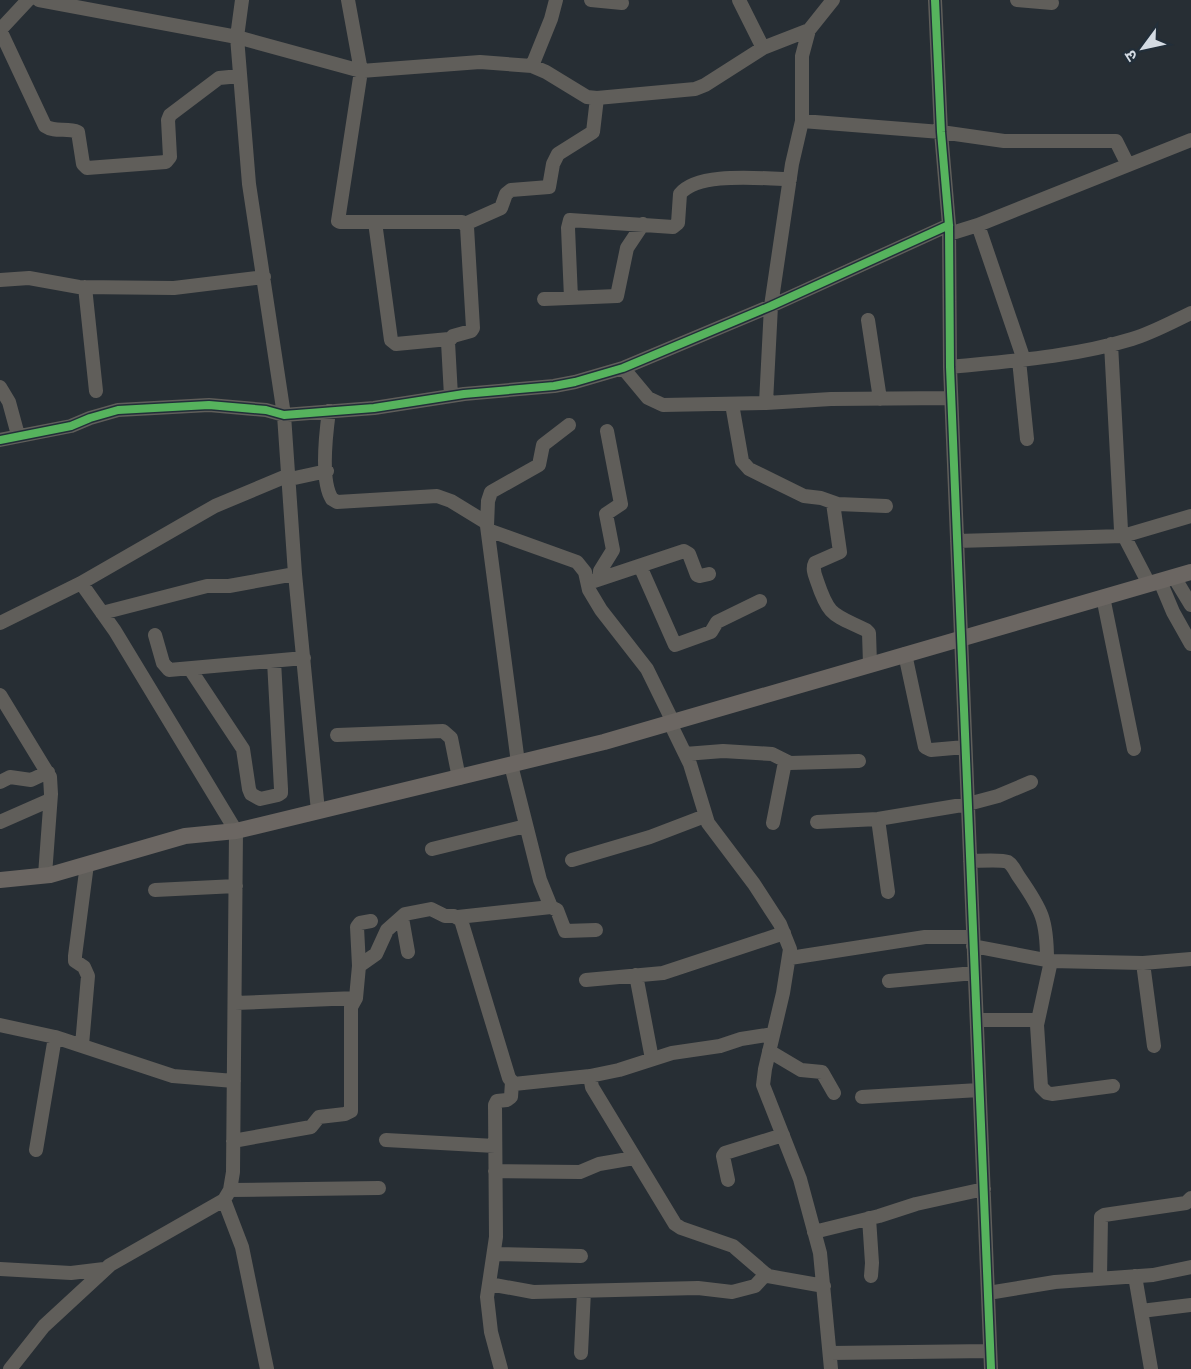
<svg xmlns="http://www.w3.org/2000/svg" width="1191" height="1369" font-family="'Open Sans','Noto Sans Devanagari',sans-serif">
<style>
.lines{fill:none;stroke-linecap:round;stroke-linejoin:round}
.minor{stroke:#605e5a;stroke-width:14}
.major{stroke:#6b6662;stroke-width:16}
.cycleway-casing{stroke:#222e39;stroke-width:11}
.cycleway{stroke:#56b35d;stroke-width:8}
</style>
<rect width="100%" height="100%" fill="#272e34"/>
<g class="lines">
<path class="minor" d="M28 0 0 30 45 126C55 133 67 127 78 132L83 164 87 168 166 162 170 157 168 120 170 115 219 78 240 76
M39 0 237 37 249 184 284 415 295 574 318 811
M242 0 237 37 361 71 480 62 532 66 546 72 587 97 597 98 695 89 705 85 763 48 809 30 833 0
M348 0 361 71 338 221 340 222H462L467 227 473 328 471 331 453 336 448 342 451 396
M591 0 622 3
M739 0 763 48
M935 0 941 132 949 225 950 367 991 1369
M1017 0 1052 3
M532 66 551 19 556 0
M802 121 941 132 1004 141H1116L1128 165
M375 222 391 340 396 344 449 339
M465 224 501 208 506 194 511 190 549 187 553 164 558 154 593 132 597 98
M978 225 1024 360
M949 234 978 225 1191 140
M0 280 29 278 79 287 174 288 264 277
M85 287 96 391
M571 298 568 228 570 220 673 227 678 223 680 194C698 171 763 179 790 179
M544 299 617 296 627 248 643 224
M868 320 880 399
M1111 344 1121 530 1149 584
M1019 360 1027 439
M950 367C1011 361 1073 357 1132 339 1152 333 1172 322 1191 313
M623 368 648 398 663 405 766 403 831 399 951 398
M0 387 9 402 18 435
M766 403 771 306 792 164 802 121V56L809 30
M732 404 742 461 749 469 804 496 821 498 838 504 886 506
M329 411C326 433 320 481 332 499L337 502 437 496 451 501 487 523
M0 440 71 426 90 418 118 410 209 405 266 410 284 415 374 408 464 394 554 386 575 382 623 368 771 306 949 225
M290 479 327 471
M833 503 840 552 815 563C812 569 815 575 817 581 829 617 833 614 866 630L869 633 870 664
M488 530 577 562 585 572 589 590 601 610 647 669 673 722
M957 541 1123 536 1191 516
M640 566 675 645 711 632 717 622 760 601
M1174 577 1191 605
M600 579V571L613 550 606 514 621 504 607 431
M594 581 684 551 689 554 697 575 700 576 709 574
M1160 581 1173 612 1191 644
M1103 597 1134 749
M102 613 207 586H229L295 574
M0 623 81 583 215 506 289 475
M155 635 163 663 169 670 304 658
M905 654 925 747 931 750 965 747
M190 669 243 749 249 789 251 794 260 799 278 795 281 793V789L274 661
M0 695 50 777 51 794 45 875
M670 723 690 764 708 823 754 884 780 924 790 949 783 993 765 1069 763 1085 800 1179 820 1253 831 1369
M337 735 443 731 451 738 459 778
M685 754 723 751 772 754 790 763 859 761
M518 763 487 526 488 501 491 492 539 465 543 445 569 425
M511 765 540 880 551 907
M0 782 10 777 31 780 48 772
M878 819 888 892
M0 822 50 800
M817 822 878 819 968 804 998 796 1031 782
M773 823 785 762
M432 849 526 826
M572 860 650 837 705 816
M970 861C979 861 1001 859 1008 862 1013 865 1016 873 1019 877 1042 910 1047 920 1047 960
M155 890 236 886
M458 917 551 907 557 910 565 931 596 930
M402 918 408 952
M973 946 1051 961 1143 963 1191 959
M790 958 925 937H973
M1051 961 1037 1025 1041 1087 1047 1093 1052 1094 1113 1086
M1143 963 1154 1046
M359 966 357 927 360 923 371 921
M636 975 652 1059
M586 980 663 973 784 933
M889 981 974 973
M235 1003 356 998
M977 1020H1038
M0 1025 55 1037 173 1076 234 1081
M82 1045 88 976 84 967 75 961V956L87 864
M769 1051 801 1070 822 1072 834 1093
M590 1076 592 1087 675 1224 681 1228 733 1246 768 1276 824 1286
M862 1097 979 1090
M386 1140 495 1146
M233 1141 311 1127 319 1117 345 1114 351 1111V1007L356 998 359 966 376 954 387 930 405 914 431 909 445 916H454L461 920 509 1078 514 1084 590 1076 619 1070 672 1053 720 1046 741 1039 773 1034
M36 1150 55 1037
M495 1171 580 1172 599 1164 634 1158
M728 1180 723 1156 725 1153 783 1135
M230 1190 379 1188
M224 1200 242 1247 267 1369
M869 1218 872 1263 871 1276
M814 1232 879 1216 916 1204 984 1189
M494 1254 581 1256
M0 1269 71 1273 104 1269
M1135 1276 1151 1369
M1100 1278 1101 1217 1104 1215 1186 1203 1191 1198
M489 1284 533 1292 698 1288 732 1292 755 1286 766 1274
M988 1293 1055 1282 1153 1275 1191 1267
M1141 1311 1191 1305
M581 1353 584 1291
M830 1353 990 1351
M10 1369 44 1326 110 1265 224 1200 230 1190 233 1172 236 831 115 631 81 583
M501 1369 491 1332 487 1297 496 1237 495 1105 497 1101 507 1100 511 1097 512 1082"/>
<path class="major" d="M0 880 50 875 185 836 236 831 604 742 1191 572"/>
<g class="cycleway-casing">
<path id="cycleway" d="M935 0 941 132 949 225 950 367 991 1369
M0 440 71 426 90 418 118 410 209 405 266 410 284 415 374 408 464 394 554 386 575 382 623 368 771 306 949 225"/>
</g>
<use href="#cycleway" class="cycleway"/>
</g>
<g transform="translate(1143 48) rotate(237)" stroke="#222e39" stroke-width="4.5" paint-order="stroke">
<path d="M0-4.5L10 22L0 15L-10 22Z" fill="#d4dbe3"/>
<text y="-9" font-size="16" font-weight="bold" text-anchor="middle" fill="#d4dbe3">उ</text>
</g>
</svg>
